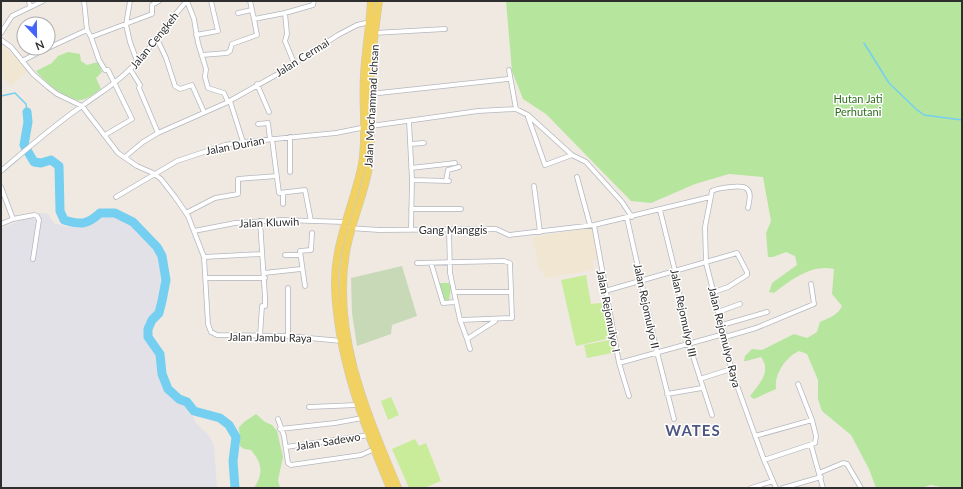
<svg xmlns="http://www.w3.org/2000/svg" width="963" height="489" font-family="Lato,sans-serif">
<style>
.industrial{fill:#e3e1e8}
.education{fill:#f0e6d1}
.green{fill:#b6e59e}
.cemetery{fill:#c8d9b8}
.pitch{fill:#c9ec9a}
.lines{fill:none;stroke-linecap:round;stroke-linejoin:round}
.stream{stroke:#75cff0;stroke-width:1.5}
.river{stroke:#75cff0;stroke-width:9}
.street-casing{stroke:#b4b7c1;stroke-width:5.5}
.primary-casing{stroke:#c9c9c9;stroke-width:8}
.street{stroke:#fff;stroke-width:4}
.primary{stroke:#f2d163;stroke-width:7}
.labels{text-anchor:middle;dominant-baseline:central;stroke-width:3;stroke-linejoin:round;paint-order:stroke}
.street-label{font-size:11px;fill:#2e2e2e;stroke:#fff}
.park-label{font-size:11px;fill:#2c6e1b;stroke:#fff}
.district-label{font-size:15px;font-weight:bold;letter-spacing:1px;fill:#4d5680;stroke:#fff}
</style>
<rect width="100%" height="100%" fill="#efe9e1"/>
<path class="industrial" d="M40 213 48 214 54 223 67 227 90 223 99 218 113 217 129 224 155 250 160 264 163 281 156 313 145 331 159 356 164 387 176 399 187 405 196 423 210 437 214 446 217 488H1V228Z"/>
<path class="education" d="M1 43 28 70 11 86 1 76Z
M592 228 598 259 592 260 594 270 545 278 543 270 539 271 533 237Z"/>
<path class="green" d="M506 1H962V488H945L931 485 920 488H876L869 469 851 435 822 411 818 399V380L807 354 799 351C786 357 774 374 776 389L754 399 750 396C759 384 772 372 761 357L746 361H744L745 356 752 349 762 350 794 334 807 338 817 332 820 322C829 318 838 315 842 306L832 294 834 269C811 264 791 280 774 293L769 292 772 283 797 265 795 256 786 252 773 257H768L766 233 771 221 763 177 729 174 695 184 651 203 631 201 546 114 523 99 512 71Z
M68 52 80 54 81 61 87 65 98 62 102 72 96 78 101 89C95 93 88 99 81 100 68 102 44 81 36 71L52 63 58 56Z
M438 283H449L451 288 449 300H443Z
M256 414 265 422 272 425 277 431 283 457 278 480 280 488H254C264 473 262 463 251 450L244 449 240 446 239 427 244 422Z"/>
<path class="cemetery" d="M402 266 417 316 392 325 391 334 357 346 352 313 351 278Z"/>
<path class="pitch" d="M586 275 591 304 607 302 615 337 576 346 561 280Z
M615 339 617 352 587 358 584 345Z
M391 397 399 415 388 420 381 401Z
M415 439 419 446 426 443 441 481 424 488H409L392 449Z"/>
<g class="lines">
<path class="stream" d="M864 43 889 83 916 109 924 115 962 120
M1 96 15 93 26 104 27 112"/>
<path class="river" d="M27 112 28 122 24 145 34 162 41 163 51 160 59 166 60 211 64 220C81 225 87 225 100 213H115L133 222 157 247 162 256 166 280 162 301 159 313 152 320 148 329V337L160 354 162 374 168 389 179 399 187 402 194 411 220 418 229 425 236 437 233 461 235 488"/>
<g class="street-casing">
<path id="street" d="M29 1 30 7
M84 1 87 30 91 37 99 60 105 70H108L132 119 105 135
M130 1 126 25 130 42 137 61
M187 1 194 19 198 43 206 69 205 77 208 88 224 93 228 102
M250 1 254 19 285 13 287 34 285 41 294 63
M238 13 252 10
M285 13 313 5 314 1
M1 33 12 16 43 1
M374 33 445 29
M196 35 218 31 211 1
M91 37 152 14V5L159 1
M157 39 166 58 175 86 180 89 192 85 204 112
M1 40 11 47 33 74 48 87 57 94 82 106 118 153 137 166 153 173 161 179 175 197 188 216 204 257 208 324 211 332 217 335 288 336 341 341
M48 48 87 30
M202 55 227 53 230 51 232 44 257 35 254 19
M22 61 47 48
M130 69 140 85 139 88 158 133
M509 70 516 109
M257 84 269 112
M370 94 508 79
M230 101 243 142
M528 117 545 165 572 155
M409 121 412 180 411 229
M258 124 268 123 270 139
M290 137V172
M272 139 279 193 305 190 311 221
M410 144 424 143
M125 157 143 142 158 133 226 103 283 71 338 35 357 25 370 22
M411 168 455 163
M1 171C27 149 54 125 82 106 98 94 114 85 128 71 151 50 166 23 187 1
M577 177 590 225
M412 180 449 181
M446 181 448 170 459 167
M534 186 540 232
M1 187 13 219
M283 193V204
M116 197 177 161 225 145 243 142 336 133 371 126 478 111 516 109 528 115 572 155 586 162 622 202 632 217
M748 208C749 202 752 193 747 189 743 184 718 188 712 191L705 227 706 263 725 337 731 369 764 460 776 488
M411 209H461
M660 210 675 271 689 344 712 415
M186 213 215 198 238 194V179L277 176
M627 218 657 352 674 419
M260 221 265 297V306H262L260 336
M1 224 13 219 34 215 37 216 39 220 33 259
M594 225 619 363 629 396
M350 228 379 230 496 229 509 235 594 225 710 197
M449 229 450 273 460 320 467 339 495 321
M194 231 235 223 282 220 345 222
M285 255H300
M204 257 262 254
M417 263 504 261 510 263 512 318 460 320
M431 263 443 303 456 302
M264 273 301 269
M206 278H265
M305 286 300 251 311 250 312 233
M288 288V336
M605 291 737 253 747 272V275L728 287 714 292
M454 292H510
M718 312 740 304
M722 325 767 312
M725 337 756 328 814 304 811 284
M467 339 470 349
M619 363 724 334
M700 379 731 369
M798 384 812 420
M667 394 702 388
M309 407 357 405
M278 419 284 436 288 463 291 465 361 455 381 446
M280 429 335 423 362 418
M755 436 812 420 816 436 815 443 764 460
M811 445 823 488
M286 447 369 435
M819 473 843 463 847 464 861 488
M751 488 773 481
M783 488 821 477"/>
</g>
<g class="primary-casing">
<path id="primary" d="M371 1C370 26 365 51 364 76 362 105 367 135 362 164 354 204 334 243 335 285 337 356 363 423 390 488
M379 1C375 32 370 64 370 94 369 118 373 143 369 167 364 196 351 223 346 252 332 335 367 413 398 488"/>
</g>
<use href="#street" class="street"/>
<use href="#primary" class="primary"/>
</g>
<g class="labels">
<g class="street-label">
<text transform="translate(154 40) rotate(-51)">Jalan Cengkeh</text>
<text transform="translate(302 57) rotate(-32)">Jalan Cermai</text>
<text transform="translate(371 106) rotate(-87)">Jalan Mochammad Ichsan</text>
<text transform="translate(235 145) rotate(-11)">Jalan Durian</text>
<text transform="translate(269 222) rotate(-2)">Jalan Kluwih</text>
<text x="453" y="229">Gang Manggis</text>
<text transform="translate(647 306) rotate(78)">Jalan Rejomulyo II</text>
<text transform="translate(609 311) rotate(79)">Jalan Rejomulyo I</text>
<text transform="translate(684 313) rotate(78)">Jalan Rejomulyo III</text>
<text transform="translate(270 337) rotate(1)">Jalan Jambu Raya</text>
<text transform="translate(725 337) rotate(76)">Jalan Rejomulyo Raya</text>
<text transform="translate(328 441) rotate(-9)">Jalan Sadewo</text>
</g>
<g class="park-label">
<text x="858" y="98">Hutan Jati<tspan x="858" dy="13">Perhutani</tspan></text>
</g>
<g class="district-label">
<text x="693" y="430">WATES</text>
</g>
</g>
<rect width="963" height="489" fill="none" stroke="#2e2e2e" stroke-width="4"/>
<g transform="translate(36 36) rotate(158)"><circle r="19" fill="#ffffff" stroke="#ababab"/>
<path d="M0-3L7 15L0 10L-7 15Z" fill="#4264fb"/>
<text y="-6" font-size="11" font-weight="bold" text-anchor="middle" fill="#2e2e2e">N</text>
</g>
</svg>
